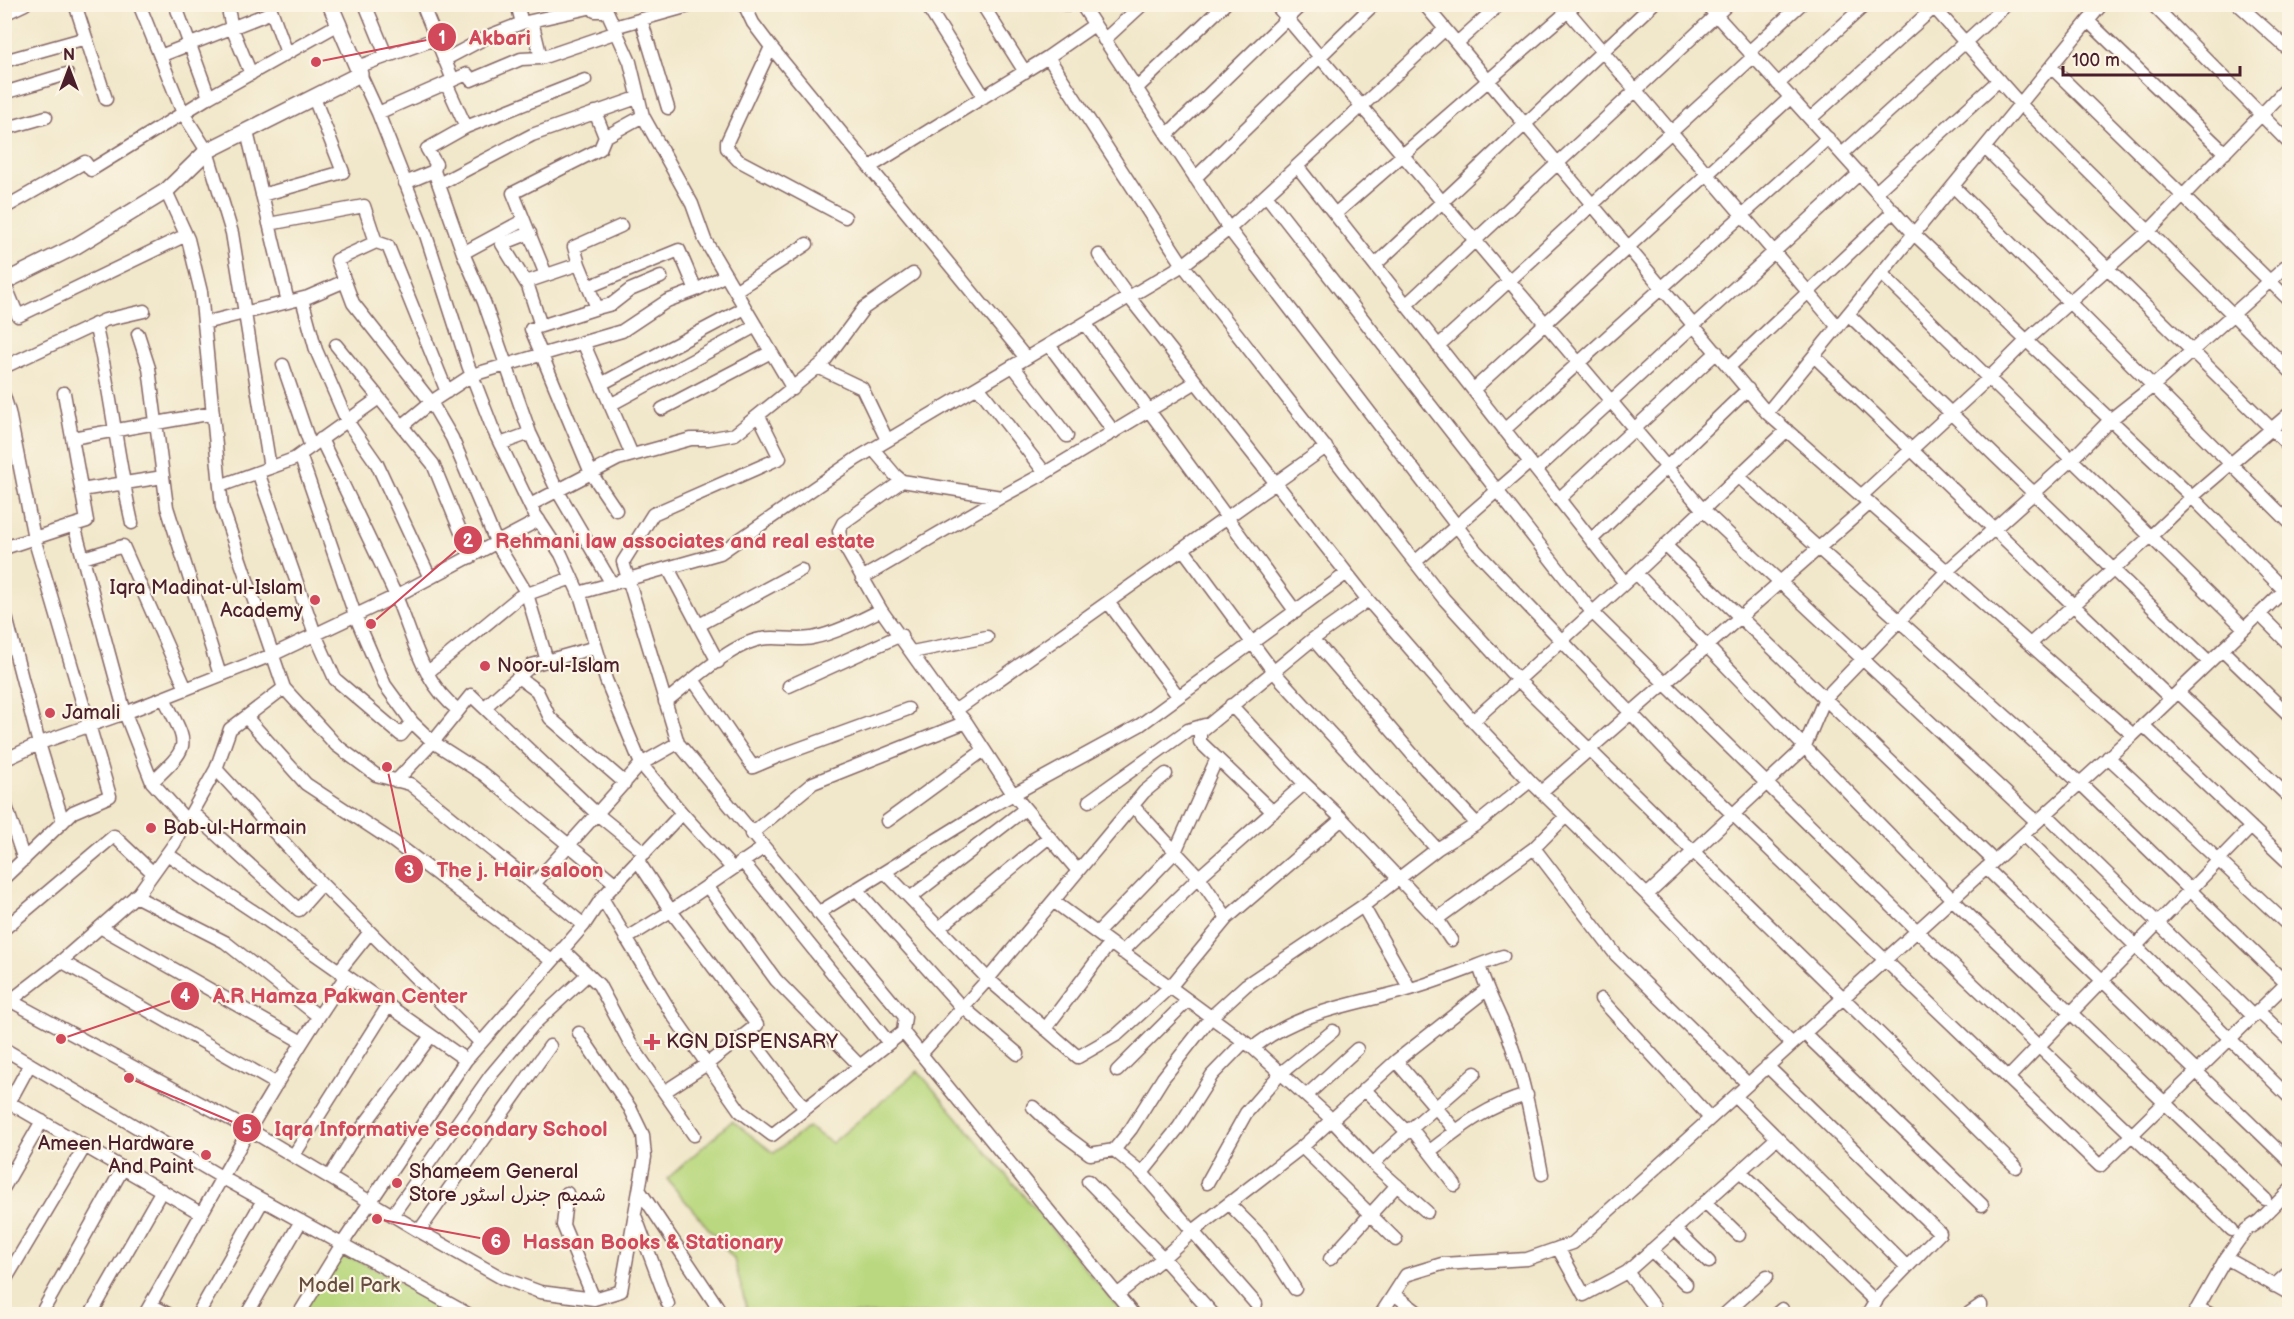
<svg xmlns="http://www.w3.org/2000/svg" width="2294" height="1319" font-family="'Balsamiq Sans','Playpen Sans Arabic',sans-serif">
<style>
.green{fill:#b9d87f;stroke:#827c55;stroke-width:1.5}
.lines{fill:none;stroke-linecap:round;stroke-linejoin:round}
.minor-casing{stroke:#846563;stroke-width:15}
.tertiary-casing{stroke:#846563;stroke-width:18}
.minor{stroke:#fff;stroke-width:12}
.tertiary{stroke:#fff;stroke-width:15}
.poi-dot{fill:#d1495b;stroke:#fcf5e5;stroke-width:2}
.labels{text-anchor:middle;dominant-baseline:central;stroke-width:4.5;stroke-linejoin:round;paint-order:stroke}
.poi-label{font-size:20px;fill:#4a1f2b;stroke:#fcf5e5;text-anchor:start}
.park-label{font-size:20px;fill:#664d40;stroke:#fcf5e5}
.leader{fill:none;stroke:#d1495b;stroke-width:2}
.callout-dot{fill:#d1495b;stroke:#fcf5e5;stroke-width:2}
.mark-label{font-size:18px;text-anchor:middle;font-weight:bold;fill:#fff}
.callout-label{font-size:21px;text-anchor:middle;font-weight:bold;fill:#d1495b;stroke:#fcf5e5;stroke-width:4.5;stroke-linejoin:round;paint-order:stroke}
</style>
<rect width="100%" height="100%" fill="#fcf5e5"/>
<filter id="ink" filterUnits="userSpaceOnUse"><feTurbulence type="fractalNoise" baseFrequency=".0167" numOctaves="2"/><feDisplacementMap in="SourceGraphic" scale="12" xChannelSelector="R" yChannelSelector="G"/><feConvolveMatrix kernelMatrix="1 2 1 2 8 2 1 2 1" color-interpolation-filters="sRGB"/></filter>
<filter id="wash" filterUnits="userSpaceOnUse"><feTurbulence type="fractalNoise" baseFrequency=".008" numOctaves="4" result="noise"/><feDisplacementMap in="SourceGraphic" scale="24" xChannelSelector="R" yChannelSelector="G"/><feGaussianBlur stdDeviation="1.35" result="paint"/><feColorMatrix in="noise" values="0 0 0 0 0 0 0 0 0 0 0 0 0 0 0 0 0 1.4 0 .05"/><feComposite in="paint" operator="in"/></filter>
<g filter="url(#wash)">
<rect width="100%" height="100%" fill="#f1e7ca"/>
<path class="green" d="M918 1071 1124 1314H748L734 1259 667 1179 732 1121 774 1153 808 1127 832 1143Z
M337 1249 459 1314H299Z"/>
</g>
<g filter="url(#ink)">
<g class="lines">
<g class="minor-casing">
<path id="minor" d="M75 4 106 99
M139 4 183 113 207 151 232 233 270 468
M175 4 209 97
M227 4 232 28 251 74
M269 4 287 53
M365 4 386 55
M422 4 453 80
M517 4 522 23
M591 4 595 11H607L630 62 643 116 692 204 705 240 793 389
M744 4 753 23 771 47 1026 358
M926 4 984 97
M982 4 1025 72
M1064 4H1072
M1081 4 1229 229 1476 551 1674 758 2100 1166 2290 980
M1275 4 1703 510 2037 822
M1424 4 1767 413 2133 735
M1562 4 1838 327
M1706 4 1914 234 2192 497 2284 590
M1931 4 2020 104 2290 371
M2152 4 2290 144
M2238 4 2290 51
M424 9 436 4
M4 14 25 4
M641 19 668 108
M532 21 541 58
M2088 21 2225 153
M614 27 696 4
M1104 40 1143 4
M1457 43 1500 4
M771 47 727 142V148L738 160 845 217
M1749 52 1801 4
M160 56 272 12
M1048 57 1183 265 1444 599 1518 680 2016 1167
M444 60 491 35 522 23 593 7
M4 61 86 38
M357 67 435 39
M2051 67 2290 301
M360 74 378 113 426 235 468 365 492 427 532 510 561 554 581 598 606 680 641 764 682 813 732 868
M446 83 466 127 585 80
M1778 84 1866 4
M1136 89 1225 4
M4 93 67 74
M595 112 605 137 643 116
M378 113 467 74 471 80 521 59 541 58 617 32
M1810 119 1938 4
M4 129 46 117
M247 132 288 302
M1167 135 1302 4
M1985 148 2290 447
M1842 154 2007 4
M1297 166 1625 583
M870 167 1048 57 1094 25
M434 171 436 164 427 149 466 127
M1195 178 1374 4
M405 183 434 171 463 253 484 302 530 433 557 490 612 584
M439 184 532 135 637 98
M1953 186 2290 523
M166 191 188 239 201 292 222 507 284 688 336 745 376 775 410 784 584 925
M1876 192 1999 80
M262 195 343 172 314 98
M1266 195 1592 612 1917 931 2232 1230
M4 208 85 162 91 170 209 97 339 24
M1335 214 1576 4
M269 224 364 206 376 242 388 246 447 392
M530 233 502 244 528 286 541 326 531 329 591 473 616 510
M376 242 337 260 353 303 431 402 452 438 497 544 527 594 547 661
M463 253 524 220
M1099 255 1129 297 1368 600 1473 721 1530 781 1647 895 1792 1044
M579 264 574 247 621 226
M1375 265 1653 4
M1882 274 2244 628
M546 275 513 193 600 149 605 137
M4 282 18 316 186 235
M526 282 579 264 597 308 541 326
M588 287 679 250 696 290
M735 291 807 244
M302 299 316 350 347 421 377 464 430 578
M1406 305 1728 4
M597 308 612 304 630 290 661 277
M1848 314 2209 662
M204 323 308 297 345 281
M1085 323 1296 612
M95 324C111 390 117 457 132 523
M138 334 149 368 167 507 220 675
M583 342 632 455
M336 345 433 464 471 557
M1049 345 1114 432
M1438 346 1753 57
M1814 356 2171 699
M283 365 311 447
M1013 366 1067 436
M4 367 105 320 144 311
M818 367 862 388 887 440
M1729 367 1894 211
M601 384 745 308
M975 389 982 392 1045 473
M1473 390 1791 97
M64 393 87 521 74 525
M4 396 9 412 34 538 110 796 73 812 4 878
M610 405 756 326
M662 409 771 352
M1767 413 2102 4
M402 426 431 402 472 375 622 331 667 301 696 290 726 275
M1504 430 1828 138
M72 438 213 413
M321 439C346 491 371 542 395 594 413 635 421 682 458 710
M500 444 530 433
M873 449 895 475 902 481 1001 497 1045 473 1196 382
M300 455 355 615 385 685 412 722 433 742 483 774 616 884
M1536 470 1860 173
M258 472 315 634 335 679 401 735 412 722
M1738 476 2080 783 2290 987
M902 481 843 523 839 531 841 540 881 610 942 696 966 722 1013 794 1078 871
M220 486 294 459 379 398
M81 490 163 477
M1861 496 1989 378 2026 341 2148 232 2290 85
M1559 499 1717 352
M530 505 618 459 691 439H708L735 434 823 363 864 308 913 274
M1591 540 1748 389
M1665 545 1994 861
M4 548 74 525 125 713 152 782 187 821
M1183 549 1273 671 1437 849
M83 558 123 546 186 689
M1415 562 1530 462
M668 568 718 662
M1636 573 1952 899 2265 1199
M862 578 1001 497
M579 593 720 553 856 459 1183 265 1229 229 1445 29
M1108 602 1178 696
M4 609 38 740 63 822
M2259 614 2290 645
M699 625 801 570
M1313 639 1425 769 1477 824
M2030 644 2151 536 2192 497 2290 413
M2222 650 2290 716
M912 652 987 637
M427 673 519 597 572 578
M518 677 537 691 550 718 625 783
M694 681 753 767 779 756 908 709
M789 686 901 635
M2178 692 2290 798
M665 702C690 683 731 644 761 639 775 636 795 641 812 638 836 633 859 621 881 610
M1231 705 1301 780 1342 819 1437 919 1451 940
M485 707 532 665 596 647
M956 710 1326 447
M246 717 306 784 394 842 552 961
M1473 721 1636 573 1787 430
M2143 725 2290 864
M2108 757 2290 927
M4 760 43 742 125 713 272 655 396 596 539 520
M216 769 322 884 481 1043
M396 781 433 742 471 695 597 814 645 853
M152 782C193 743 188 747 164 698
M1541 792 1870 503
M4 800 24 860
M1089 801 1188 730 1205 725
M1133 806 1199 877 1227 918
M192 812 299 910 322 884
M1273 812 1200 742V732L1313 639 1368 600
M2046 814 2253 1016
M887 821 984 750
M751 834 813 783 966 722
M2023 835 2290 1098
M1534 848 1616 955 1748 1084
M167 854 268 921 466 1060
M638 861 671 911 757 1025 707 1064 664 1092
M742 861 889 1043
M1986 868 2290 1162
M885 872 988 979 1078 1057 1118 1034 1171 986 1227 918 1342 819
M534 884 641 764 678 743
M707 886 776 980 860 1066
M856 889 958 1003 1018 1054
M1647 895 1804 748 1825 698 1947 571 2072 459 2110 420 2153 386 2290 263
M135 896 225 942 318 1016
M602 898 672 1014 740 1111 772 1135 903 1032 905 1017 678 743 623 562 653 514 780 458 759 416
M910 898 1025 809
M1053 901 1253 1048 1327 1115 1373 1164 1427 1212
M1363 906 1410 989
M818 913 988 808 1140 725 1347 573
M1437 919 1534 848 1566 816
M100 927 302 1042
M939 928 1049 837
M4 929 114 836 153 873
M1097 933 1175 852 1217 758
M626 939 671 911 763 848
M562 949 599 985 630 1043 694 1135
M1122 952 1199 877 1304 784
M61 961 277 1084
M1479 965C1486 990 1499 1013 1509 1038 1525 1082 1533 1128 1542 1174
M339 971 370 932
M1601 999 1710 1118
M11 1001 250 1130 419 1231 550 1046
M5 1005 58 964 139 893 174 844 216 769 230 729 284 688
M2258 1011 2290 1041
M1045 1029 1110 943
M903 1032 1133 1314
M747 1033 805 1109
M1804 1033 1982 1205
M1253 1048C1298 1011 1353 1005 1407 990 1440 981 1472 967 1503 956
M4 1049 223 1178 468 1314
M921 1054 988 979 1144 792 1166 774
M1396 1061 1456 1131
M1767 1066 1940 1233 1879 1296 1868 1314
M1117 1071 1188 1000
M2008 1078 2251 827
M1364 1089 1406 1131
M1306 1096 1357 1049
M1735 1096 1907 1267
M10 1103 202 1214
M1033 1107 1055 1128 1090 1154 1114 1150 1131 1129 1163 1078 1211 1017 1246 985 1363 906 1437 849 1477 824 1530 781
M4 1112 30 1064
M1411 1128 1455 1185
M1302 1147 1396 1240
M1114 1150 1142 1173 1256 1304
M1430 1151C1462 1126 1487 1106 1527 1095
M294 1155 388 1006
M1373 1164C1405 1132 1441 1104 1475 1073
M1740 1171 1876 1302
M1142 1173 1179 1127 1212 1075 1244 1042
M330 1176 349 1145 431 1036
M1088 1181 1163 1258 1213 1314
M1207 1183 1246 1113 1281 1073 1333 1031
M4 1187 42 1121
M640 1191 717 1306
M567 1193 563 1225 594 1299
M1705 1202 1739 1235
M1229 1204 1261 1236 1295 1289
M393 1214 491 1075 534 1024 588 974
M636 1218 668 1304
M1675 1229 1709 1262
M419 1231 502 1278 540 1292 594 1299 621 1291 645 1157 643 1135 630 1108 579 1033
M1558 1248 1584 1295 1627 1272 1777 1138
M1651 1250 1686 1284
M2226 1258 2290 1294
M1330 1259 1397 1185
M1627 1272 1654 1307
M4 1282 85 1146
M2274 1286 2290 1271
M1394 1294 1420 1314
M1117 1295 1163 1258 1192 1232 1302 1147 1396 1061 1486 990
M151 1305 168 1314
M2198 1308 2210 1314
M41 1314 123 1168
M91 1314 162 1190
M145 1314C210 1200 271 1084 346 976
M198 1314 263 1200
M247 1314 301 1221
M299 1314 342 1244 466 1060 584 925 602 898 682 813
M1381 1314 1406 1275 1442 1264 1527 1259 1573 1243 2133 735 2290 585
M1725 1314 1767 1276
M1776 1314 1782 1309
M1968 1314 1981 1305
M2194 1314 2226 1258 2246 1230 2259 1221 2290 1190"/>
</g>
<g class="tertiary-casing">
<path id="tertiary" d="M4 282 76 246 166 191 207 151 360 74 330 4"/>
</g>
<use href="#minor" class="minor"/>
<use href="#tertiary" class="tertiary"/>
</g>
</g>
<g class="poi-dot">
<circle cx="315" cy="600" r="6"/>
<circle cx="485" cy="666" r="6"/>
<circle cx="50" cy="713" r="6"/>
<circle cx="151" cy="828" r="6"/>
<path d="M649 1033h6v6h6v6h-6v6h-6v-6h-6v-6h6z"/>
<circle cx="206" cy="1155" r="6"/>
<circle cx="397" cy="1183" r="6"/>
</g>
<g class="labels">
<g class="poi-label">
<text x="303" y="588" text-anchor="end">Iqra Madinat-ul-Islam<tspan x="303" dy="23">Academy</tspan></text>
<text x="497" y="666">Noor-ul-Islam</text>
<text x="62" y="713">Jamali</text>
<text x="163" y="828">Bab-ul-Harmain</text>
<text x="666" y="1042">KGN DISPENSARY</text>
<text x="194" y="1144" text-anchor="end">Ameen Hardware<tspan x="194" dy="23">And Paint</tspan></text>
<text x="409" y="1172">Shameem General<tspan x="409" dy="23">Store شمیم جنرل اسٹور</tspan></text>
</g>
<g class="park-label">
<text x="349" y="1286">Model Park</text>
</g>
</g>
<path class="leader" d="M316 62L442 37M371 624L468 540M387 767L409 869M61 1039L185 996M129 1078L247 1128M377 1219L496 1241"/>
<g class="callout-dot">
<circle cx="316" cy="62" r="6"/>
<circle cx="371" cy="624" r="6"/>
<circle cx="387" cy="767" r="6"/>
<circle cx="61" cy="1039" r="6"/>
<circle cx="129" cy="1078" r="6"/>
<circle cx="377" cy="1219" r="6"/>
<circle cx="442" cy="37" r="15"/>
<circle cx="468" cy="540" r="15"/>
<circle cx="409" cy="869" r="15"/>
<circle cx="185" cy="996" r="15"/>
<circle cx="247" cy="1128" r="15"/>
<circle cx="496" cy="1241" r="15"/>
</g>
<g class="mark-label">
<text x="442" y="44">1</text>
<text x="468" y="547">2</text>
<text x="409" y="876">3</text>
<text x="185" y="1002">4</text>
<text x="247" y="1134">5</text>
<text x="496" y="1248">6</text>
</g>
<g class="callout-label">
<text x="500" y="45">Akbari</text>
<text x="685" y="548">Rehmani law associates and real estate</text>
<text x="520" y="877">The j. Hair saloon</text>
<text x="340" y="1003">A.R Hamza Pakwan Center</text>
<text x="441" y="1136">Iqra Informative Secondary School</text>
<text x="653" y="1249">Hassan Books &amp; Stationary</text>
</g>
<rect width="2294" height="1319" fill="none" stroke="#fcf5e5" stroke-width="24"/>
<g transform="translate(69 69)" stroke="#fcf5e5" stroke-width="4.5" paint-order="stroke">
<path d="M0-4.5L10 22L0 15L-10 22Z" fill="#4a1f2b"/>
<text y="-9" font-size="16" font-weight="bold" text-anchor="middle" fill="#4a1f2b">N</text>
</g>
<path d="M2063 66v9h177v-9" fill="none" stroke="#4a1f2b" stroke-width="3"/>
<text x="2072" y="66" font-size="18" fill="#4a1f2b" stroke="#fcf5e5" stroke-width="4.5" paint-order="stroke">100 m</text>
</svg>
